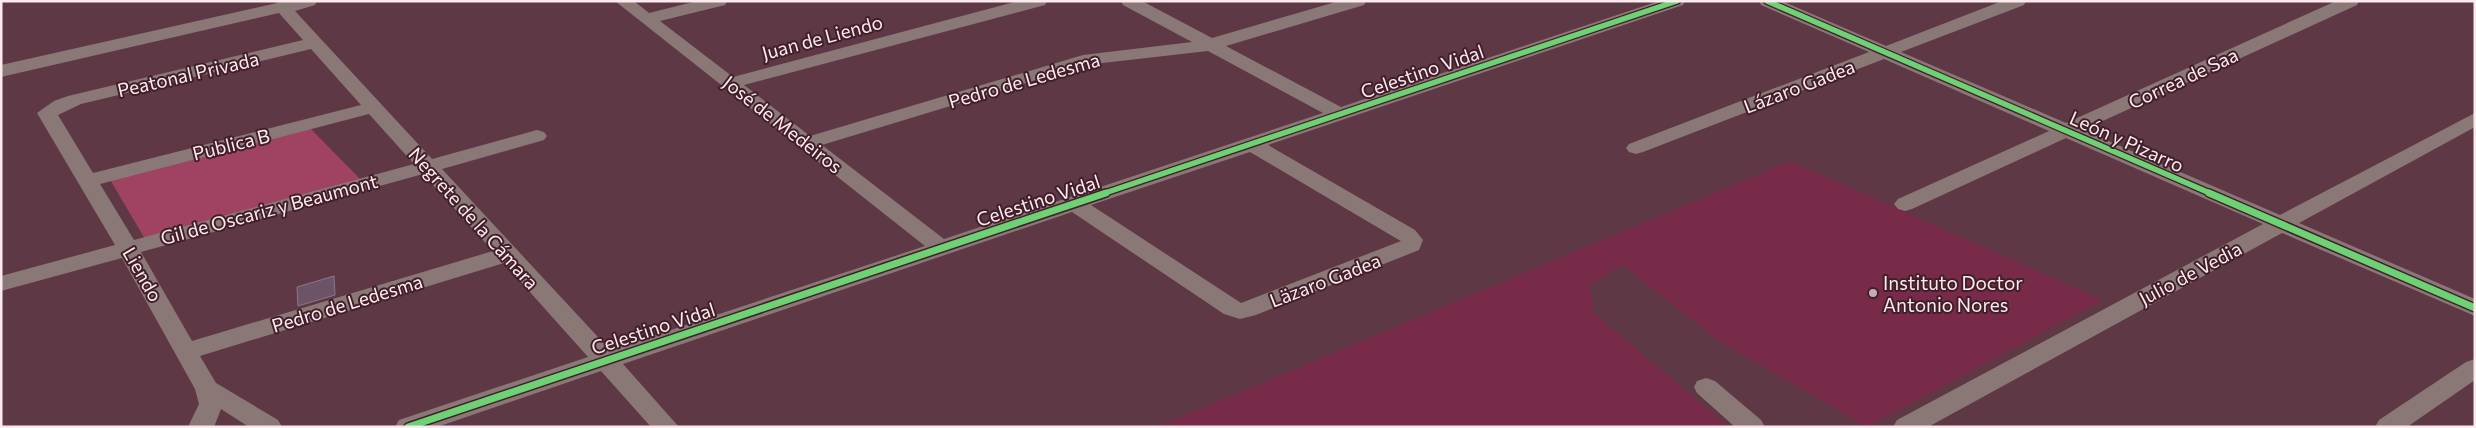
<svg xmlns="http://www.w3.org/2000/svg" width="2476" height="428" font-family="Commissioner,sans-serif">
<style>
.built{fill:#772b48}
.green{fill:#a04363}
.building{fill:#6b5467;stroke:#8d768b}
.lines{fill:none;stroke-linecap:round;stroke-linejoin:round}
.minor{fill:#8a7876;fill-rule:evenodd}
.cycleway-far1-casing{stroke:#411f2a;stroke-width:8}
.cycleway-casing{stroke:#411f2a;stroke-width:10}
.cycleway-far1{stroke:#6cd273;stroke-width:5.5}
.cycleway{stroke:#6cd273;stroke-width:7}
.poi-dot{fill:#c6acb3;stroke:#411f2a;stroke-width:2}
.labels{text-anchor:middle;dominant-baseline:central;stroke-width:4;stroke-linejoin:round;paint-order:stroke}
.street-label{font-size:19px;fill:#fdeaee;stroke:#411f2a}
.poi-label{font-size:19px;fill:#fdeaee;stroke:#411f2a;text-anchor:start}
</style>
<rect width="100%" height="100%" fill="#5f3846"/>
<path class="built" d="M1790 161 2103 300 1867 427 1719 341 1622 265 1589 286 1594 313 1729 427H1157Z"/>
<path class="green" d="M309 127 364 183 148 244 109 178Z"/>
<path class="building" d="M334 276 335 295 298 306 297 287Z"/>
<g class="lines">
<path class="minor" d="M276 1H317L315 5 295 11 432 159 537 130 544 132 547 136 544 140 442 169 610 350 925 246 615 1H634L649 13 697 1H727L725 5 660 21 733 77 1018 1H1047L1045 5 744 85 810 136 1083 55 1192 42 1123 5 1121 1H1142L1212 38 1339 1H1366L1364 5 1226 46 1341 107 1659 1H1685L1683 5 1268 145 1415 230 1423 240 1419 250 1256 315 1240 319 1224 314 1072 212 623 364 679 427H651L601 371 437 427H395L399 420 588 357 504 263 200 356 216 383 278 420 282 427H249L221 409 214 427H188L199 404 195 389 122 258 1 291V276L115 245 37 113 54 101 68 96 303 40 279 13 1 77V65L277 3ZM311 49 361 105 93 173 58 115 81 104ZM1208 51 1323 113 944 239 822 145 1085 65ZM369 114 414 164 134 240 100 184ZM1250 152 1399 240 1401 241 1241 303 1091 205ZM423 174 493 251 192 341 141 252Z
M1759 1H1782L1886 46 2002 1H2026L2024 5 1901 52 2066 123 2336 1H2359L2357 5 2083 130 2280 215 2475 113V127L2299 223 2475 299V316L2282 233 1928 427H1893L1897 420 2263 224 2066 138 1912 209 1905 211 1898 209 1894 204 1898 199 2049 131 1884 59 1643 152 1636 154 1629 152 1626 148 1629 144 1869 52 1761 5Z
M2475 359V380L2407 427H2375L2379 420 2466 362Z
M1706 378 1715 381 1761 420 1765 427H1735L1697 393 1694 387 1697 381Z"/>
<g class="cycleway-far1-casing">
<path id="cycleway-far1" d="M1767 1 2212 194
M1102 194 1677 1"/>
</g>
<g class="cycleway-casing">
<path id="cycleway" d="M2209 193 2475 308
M408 427 1106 193"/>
</g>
<use href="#cycleway-far1" class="cycleway-far1"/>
<use href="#cycleway" class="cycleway"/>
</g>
<circle class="poi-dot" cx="1873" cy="293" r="5"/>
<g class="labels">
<g class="street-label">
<text transform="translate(822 37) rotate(-15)">Juan de Liendo</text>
<text transform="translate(1422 71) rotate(-19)">Celestino Vidal</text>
<text transform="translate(188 74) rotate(-13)">Peatonal Privada</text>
<text transform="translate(2183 78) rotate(-25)">Correa de Saa</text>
<text transform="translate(1024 80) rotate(-16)">Pedro de Ledesma</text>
<text transform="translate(1799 86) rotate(-21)">Lázaro Gadea</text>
<text transform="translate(783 124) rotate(38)">José de Medeiros</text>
<text transform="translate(2127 141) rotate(24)">León y Pizarro</text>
<text transform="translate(231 144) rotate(-14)">Publica B</text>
<text transform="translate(1038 200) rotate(-18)">Celestino Vidal</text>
<text transform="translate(269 209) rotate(-15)">Gil de Oscariz y Beaumont</text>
<text transform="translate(474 218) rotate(48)">Negrete de la Cámara</text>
<text transform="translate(2190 273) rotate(-28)">Julio de Vedia</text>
<text transform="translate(143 274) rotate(60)">Liendo</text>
<text transform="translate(1325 280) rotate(-21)">Läzaro Gadea</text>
<text transform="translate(347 303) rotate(-17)">Pedro de Ledesma</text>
<text transform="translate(653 328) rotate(-18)">Celestino Vidal</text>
</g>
<g class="poi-label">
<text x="1883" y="282">Instituto Doctor<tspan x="1883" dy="22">Antonio Nores</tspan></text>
</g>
</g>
<rect width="2476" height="428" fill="none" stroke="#fdeaee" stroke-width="5"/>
</svg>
